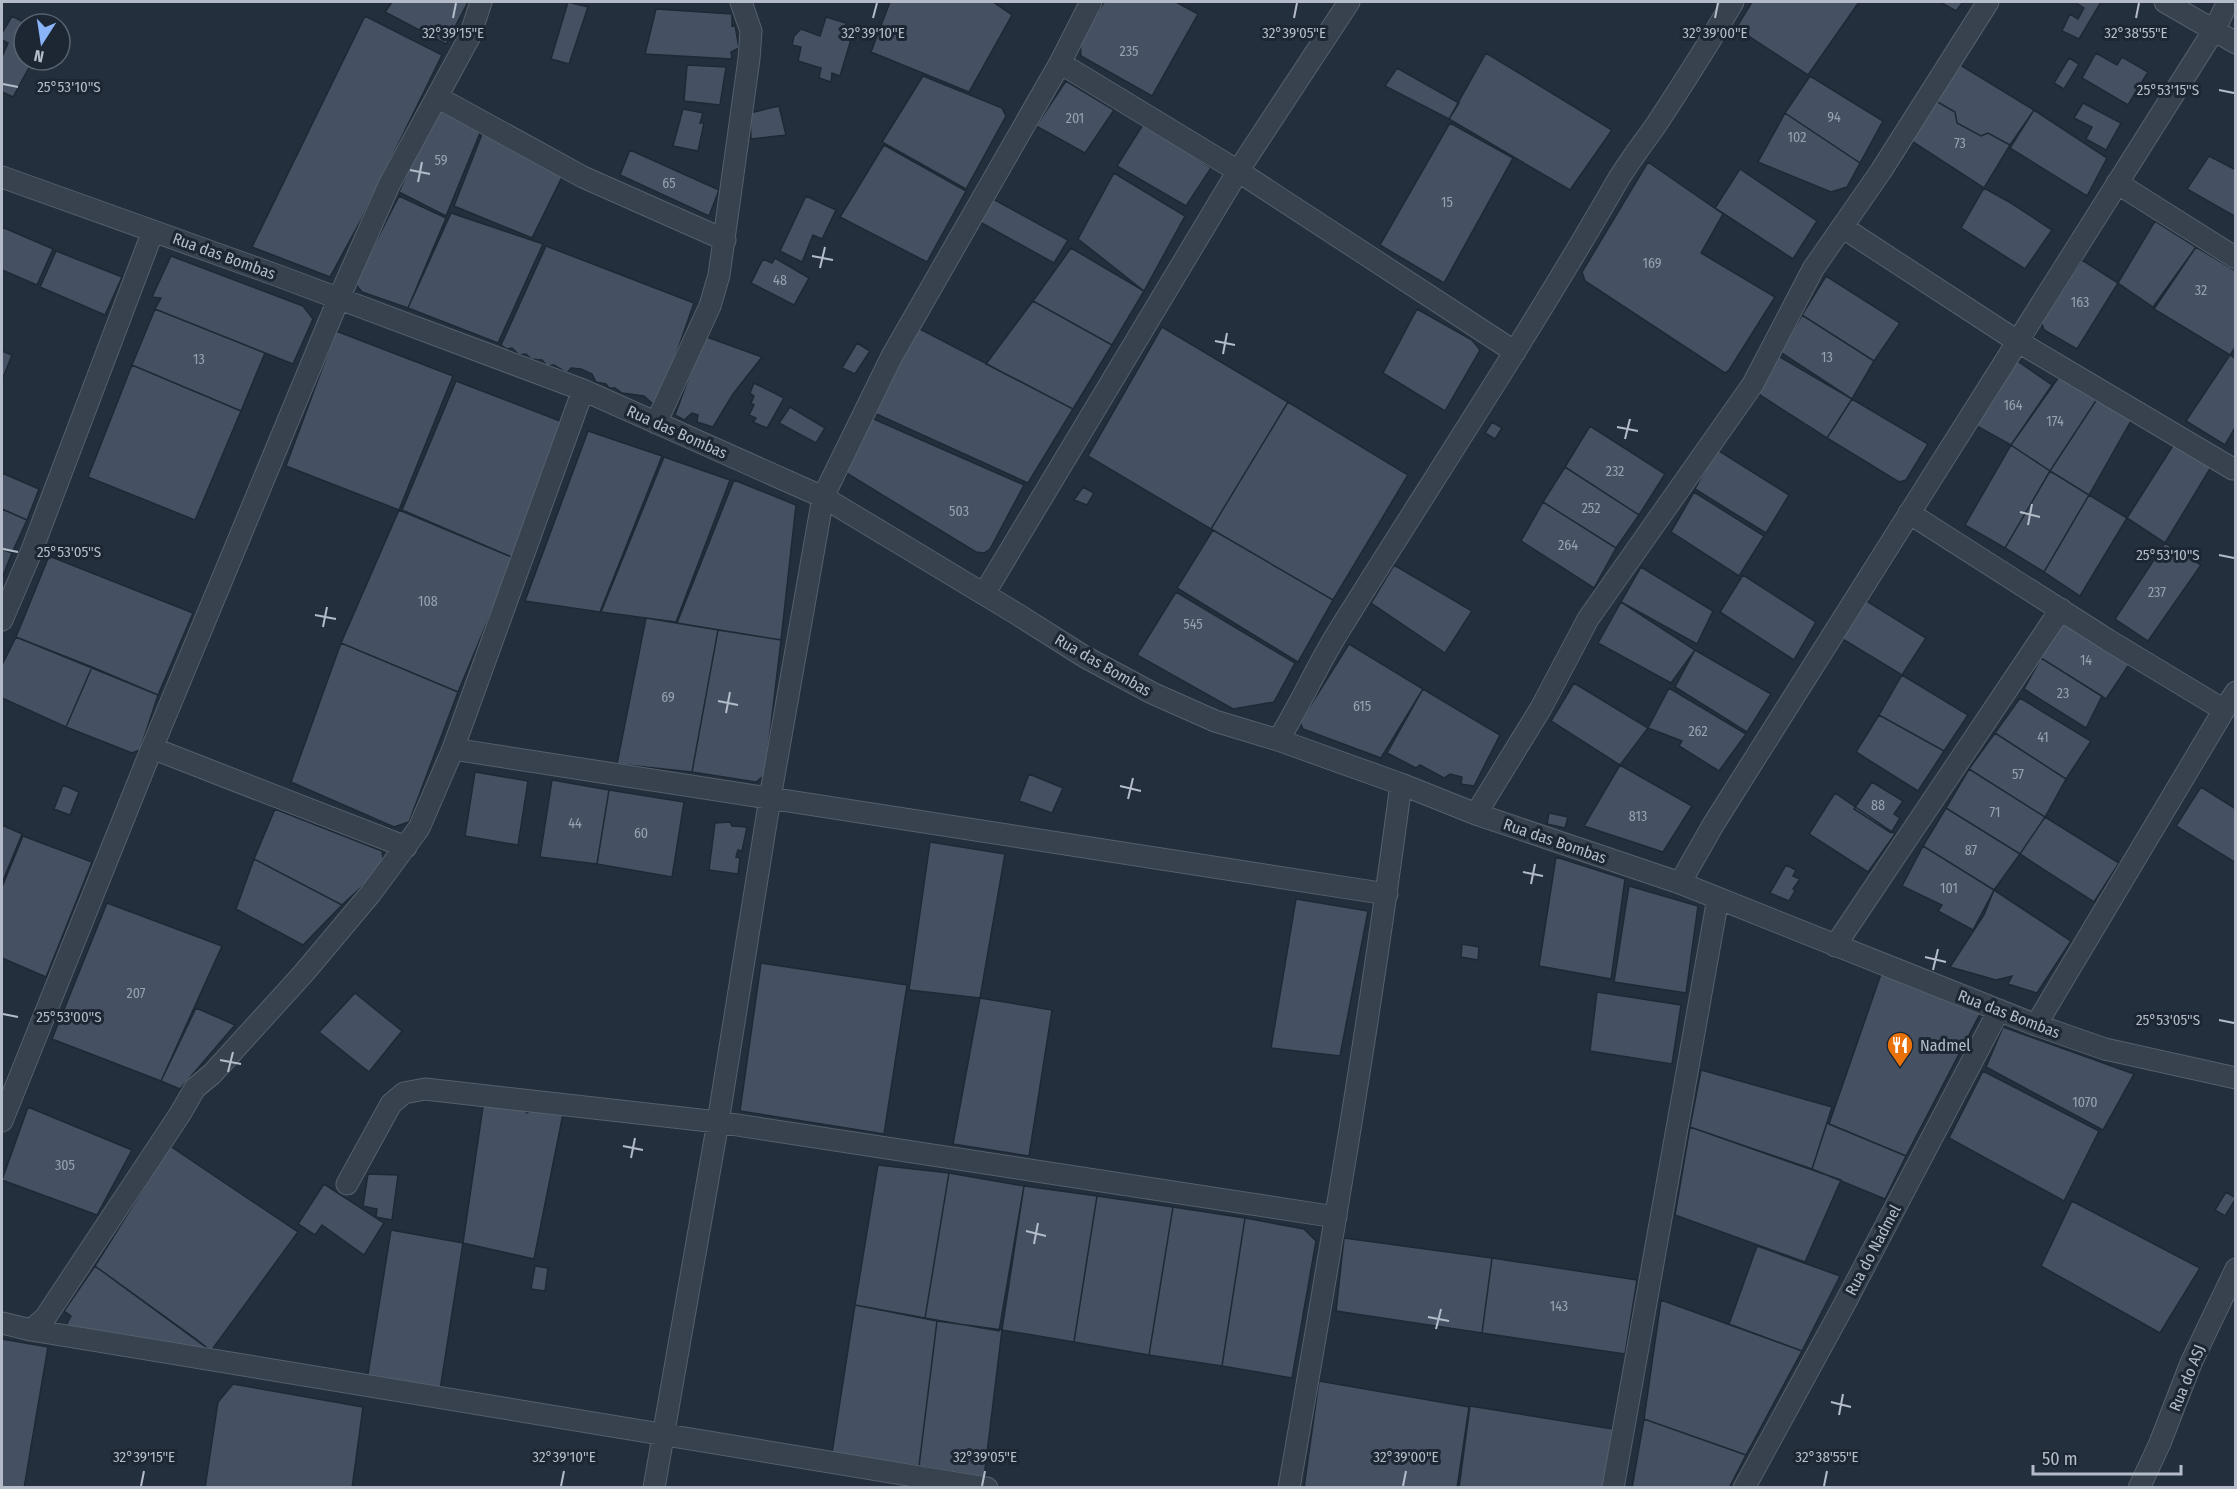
<svg xmlns="http://www.w3.org/2000/svg" width="2237" height="1489" font-family="'Fira Sans Condensed',sans-serif">
<style>
.building{fill:#455162;stroke:#1f2835;stroke-width:1.5}
.lines{fill:none;stroke-linecap:round;stroke-linejoin:round}
.minor-casing{stroke:#565f6c;stroke-width:23}
.minor{stroke:#38414e;stroke-width:21}
.ticks{fill:none;stroke:#b4bcc9;stroke-width:2}
.labels{text-anchor:middle;dominant-baseline:central;stroke-width:6;stroke-linejoin:round;paint-order:stroke}
.number-label{font-size:14px;fill:#98a1af}
.street-label{font-size:16px;fill:#b4bcc9;stroke:#1d2633}
.poi-label{font-size:16px;fill:#b4bcc9;stroke:#1d2633;text-anchor:start}
.ticks-label{font-size:15px;text-anchor:middle;fill:#b4bcc9;stroke:#1d2633;stroke-width:6;stroke-linejoin:round;paint-order:stroke}
</style>
<rect width="100%" height="100%" fill="#242f3e"/>
<path class="building" d="M392 2H468L446 44 385 12Z
M568 2 588 7 569 64 551 59Z
M890 2H993L1012 15 969 92 871 52Z
M1104 2H1176L1198 14 1152 96 1081 56 1080 41Z
M1752 2H1859L1808 75 1736 28Z
M1940 2H1963L1956 11Z
M2075 2H2101L2079 39 2062 31 2070 14 2078 19 2084 8Z
M656 9 732 14V26L735 25 739 48 731 52 732 59 645 54Z
M12 16 27 24H24V60L32 62 13 97 2 92V57L8 43 2 40V33Z
M365 16 442 55 361 220 330 277 252 247Z
M826 17 846 23 843 34 852 36 840 76 832 73 831 82 819 78 821 68 798 61 801 47 792 45 794 36 801 29 820 36Z
M1486 53 1612 130 1570 190 1449 119Z
M2096 53 2117 65 2122 57 2148 72 2128 105 2082 78Z
M2069 58 2079 64 2064 89 2054 83Z
M1957 63 2034 110 2010 145 1988 133 1981 136 1957 123 1955 112 1936 101Z
M687 65 726 67 720 105 684 101Z
M1397 68 1459 103 1449 119 1385 86Z
M923 76 1002 108 1006 116 966 189 882 142Z
M1810 76 1883 121 1860 163 1785 113Z
M1066 81 1114 110 1085 153 1036 126Z
M1936 101 1955 112 1957 123 1981 136 1988 133 2010 145 1984 188 1910 140Z
M2083 103 2121 123 2106 150 2086 139 2092 127 2074 118Z
M779 106 786 135 751 139 750 113Z
M683 109 703 113 700 123H704L698 151 673 146Z
M445 110 482 128 446 216 399 192 433 114Z
M2034 110 2107 158 2087 196 2010 148Z
M1785 113 1860 163 1847 187 1831 192 1758 162Z
M1144 123 1211 168 1186 206 1117 166Z
M1450 123 1513 158 1444 283 1380 245Z
M484 129 565 171 532 238 454 206Z
M884 145 966 191 927 262 840 217Z
M630 150 719 190 709 216 620 175Z
M2209 156 2236 170V217L2187 189Z
M1648 162 1723 214 1701 253 1775 297 1729 370 1725 373 1585 281 1582 272Z
M1740 169 1817 221 1793 259 1715 208Z
M1114 173 1185 216 1144 291 1078 239Z
M1984 188 2011 203 2052 230 2025 269 1961 228Z
M399 196 446 218 408 308 362 292 357 286V279Z
M806 196 836 210 822 239 813 235 802 262 780 251Z
M993 199 1068 240 1054 263 980 222Z
M451 213 543 244 498 343 408 308Z
M2155 221 2196 247 2153 307 2118 283Z
M2 227 53 249 37 285 2 270Z
M546 246 694 303 659 403 655 406 644 396 622 393 615 388H609L606 384 596 382 592 374 581 369 571 368 567 373 554 365 547 366 542 360 531 359 526 354 519 355 512 348 507 349 501 345Z
M2196 247 2236 271V346L2230 355 2154 309Z
M1071 248 1144 291 1112 345 1033 301Z
M56 251 122 277 105 315 40 287Z
M171 256 303 306 313 319 293 364 155 309 161 298 152 297Z
M775 258 809 278 794 305 751 283 763 259 772 263Z
M2082 260 2118 283 2077 349 2044 330 2041 321Z
M1826 276 1900 323 1874 361 1802 315Z
M1033 301 1112 345 1073 409 986 364Z
M155 309 265 353 241 411 132 365Z
M1417 309 1472 340 1480 350 1445 411 1383 373Z
M1802 315 1874 361 1852 399 1780 352Z
M1162 327 1288 402 1211 529 1088 456Z
M918 328 1073 409 1028 483 872 412Z
M336 331 453 376 399 510 286 466Z
M704 336 762 357 733 394 713 427 697 422 698 415 692 413 684 420 675 415Z
M857 343 870 351 855 374 842 368Z
M2 351 12 355 2 380Z
M2230 355 2236 359V426L2225 445 2186 421Z
M1778 356 1852 399 1827 438 1760 395 1757 386Z
M2016 360 2052 385 2011 445 1975 425Z
M132 365 241 411 195 520 88 477Z
M2061 374 2099 396 2050 471 2011 445Z
M456 381 560 421 563 432 514 558 402 510Z
M754 383 784 398 767 428 753 422 756 418 749 415 754 405 751 403 754 396 750 393Z
M2099 396 2132 419 2089 495 2050 471Z
M1852 399 1928 444 1906 480 1899 482 1827 438Z
M1288 402 1408 475 1333 600 1211 529Z
M790 407 825 428 816 443 779 423Z
M869 417 1024 485 990 549 984 553 976 552 848 474 844 467Z
M1492 422 1502 428 1495 439 1485 433Z
M1590 426 1665 474 1639 515 1565 467Z
M588 431 662 456 600 612 525 601Z
M2174 444 2211 467 2165 543 2127 518Z
M2011 445 2050 471 2005 548 1965 525Z
M1716 449 1789 495 1766 533 1695 489Z
M664 457 730 480 676 622 601 612Z
M1565 467 1639 515 1616 548 1543 502Z
M2050 471 2089 495 2044 572 2005 548Z
M2 473 39 489 27 520 2 509Z
M734 480 796 505 781 640 677 623Z
M1083 487 1094 493 1087 505 1074 500Z
M1694 492 1764 536 1739 576 1671 532Z
M2089 495 2127 518 2080 596 2044 572Z
M1543 502 1616 548 1594 588 1521 541Z
M2 509 27 520 12 553 2 549Z
M399 510 514 558 458 692 341 643Z
M1213 530 1333 600 1298 662 1177 588Z
M2165 543 2201 565 2148 641 2115 619Z
M2 549 12 553 2 578Z
M49 556 193 613 158 695 16 637Z
M1394 565 1472 611 1445 653 1371 603Z
M1641 567 1713 611 1697 644 1621 602Z
M1743 575 1816 622 1794 660 1720 612Z
M1176 592 1295 663 1274 702 1233 709 1137 655Z
M1865 600 1926 638 1902 675 1841 638Z
M1621 602 1695 650 1671 683 1598 643Z
M646 618 718 630 692 772 617 764Z
M2067 619 2130 663 2106 699 2041 658 2059 623Z
M718 630 781 640 765 775 756 782 692 772Z
M16 637 92 667 66 727 2 698V665Z
M341 643 458 692 409 822 394 827 291 782Z
M1349 644 1423 689 1381 758 1303 729 1300 722Z
M1695 650 1771 694 1747 732 1675 687Z
M2041 658 2102 696 2086 728 2024 689Z
M92 667 158 695 140 750 132 753 66 727Z
M1902 675 1968 715 1944 751 1879 715Z
M1574 683 1648 728 1620 765 1551 721Z
M1669 688 1746 734 1719 771 1679 746 1682 741 1648 728Z
M1423 689 1500 735 1474 786 1461 784 1462 777 1450 774 1444 778 1420 765 1416 768 1387 753Z
M2020 698 2091 741 2066 779 1995 733Z
M1879 715 1944 751 1918 791 1856 752Z
M1995 733 2066 779 2045 817 1969 769Z
M1620 765 1692 806 1663 852 1584 826Z
M1969 769 2045 817 2020 854 1946 808Z
M475 772 528 781 518 845 465 836Z
M1029 774 1063 788 1052 813 1019 801Z
M552 780 609 790 597 864 540 857Z
M1872 782 1903 801 1894 814 1900 818 1891 833 1854 809Z
M63 785 79 792 70 815 54 809Z
M2201 787 2236 809V863L2176 826Z
M609 790 684 802 672 877 597 864Z
M1835 793 1895 834 1868 872 1809 834Z
M1946 808 2020 854 1994 890 1923 846Z
M275 809 382 851 384 866 342 905 254 859Z
M1549 813 1568 817 1565 828 1547 824Z
M2045 817 2119 863 2094 902 2020 854Z
M730 822 732 826 747 827 742 851 738 850 736 857 740 858 738 874 709 870 715 823Z
M2 825 22 834 2 883Z
M23 836 92 862 46 977 2 958V887Z
M930 842 1005 854 980 998 909 990Z
M1923 846 1994 890 1973 930 1938 911 1942 905 1902 886Z
M1556 857 1625 879 1611 979 1539 966Z
M254 859 342 905 303 945 236 909Z
M1786 865 1796 870 1793 876 1800 879 1793 889 1795 891 1789 901 1770 893Z
M1629 886 1698 906 1686 993 1614 982Z
M1994 890 2071 941 2037 993 2008 984 2012 976 1996 980 1950 967 1984 915Z
M1296 899 1368 911 1340 1056 1271 1048Z
M107 903 222 946 161 1081 52 1039Z
M1462 944 1479 947 1478 960 1461 957Z
M761 963 907 985 884 1134 740 1111Z
M1881 974 1981 1012 1906 1156 1829 1124Z
M1597 992 1681 1005 1672 1064 1590 1051Z
M355 993 402 1031 369 1072 319 1032Z
M980 998 1052 1010 1029 1156 953 1144Z
M196 1008 235 1025 180 1089 161 1081Z
M2003 1027 2134 1074 2103 1130 1986 1067Z
M1701 1070 1832 1107 1812 1169 1690 1127Z
M1983 1071 2099 1131 2064 1201 1949 1138Z
M484 1100 522 1106 527 1113 532 1109 563 1114 534 1259 463 1243Z
M28 1107 132 1150 97 1215 2 1180Z
M1827 1123 1906 1156 1885 1199 1812 1169Z
M1690 1127 1841 1180 1805 1262 1675 1215Z
M170 1146 298 1232 211 1351 95 1266Z
M878 1165 949 1173 925 1318 855 1305Z
M949 1173 1024 1186 999 1331 925 1318Z
M368 1174 398 1175 392 1220 376 1217 377 1209 363 1206Z
M324 1184 384 1223 364 1255 322 1225 315 1235 298 1224Z
M1024 1186 1097 1196 1074 1342 1002 1330Z
M2226 1192 2236 1198 2225 1216 2215 1210Z
M1097 1196 1173 1207 1149 1355 1074 1342Z
M2072 1201 2200 1268 2160 1333 2041 1266Z
M1173 1207 1245 1218 1222 1366 1149 1355Z
M1245 1218 1304 1229 1316 1241 1292 1378 1222 1366Z
M391 1230 463 1243 440 1390 367 1380Z
M1344 1238 1492 1258 1482 1333 1336 1311Z
M1757 1246 1840 1276 1802 1351 1729 1324Z
M1492 1258 1637 1280 1625 1354 1482 1333Z
M95 1266 196 1339 211 1351 64 1329 71 1316 64 1311Z
M535 1266 548 1268 545 1291 531 1289Z
M1661 1300 1802 1351 1746 1455 1644 1419Z
M855 1305 937 1321 919 1466 832 1453Z
M937 1321 1002 1330 984 1477 919 1466Z
M2 1339 48 1347 24 1488H2Z
M1319 1381 1469 1407 1457 1488H1304Z
M233 1384 363 1407 352 1488H205L218 1402Z
M1470 1406 1613 1429 1605 1488H1459Z
M1644 1419 1746 1455 1729 1488H1632Z"/>
<g class="lines">
<g class="minor-casing">
<path id="minor" d="M2165 2 2236 43
M1060 63 1238 171 1515 352
M437 97 583 177 725 240
M2 177 276 275 583 390 823 497 1017 614 1085 657 1152 693 1215 721 1278 740 1401 784 1476 814 1680 883 2036 1025 2105 1049 2236 1078
M2117 183 2236 258
M1842 227 2017 341 2233 469
M583 390 453 749 419 828 371 893 303 974 212 1074 195 1088 180 1114 45 1318 31 1330 987 1488
M656 423 710 306 719 275 749 59 751 31 741 2
M1909 513 2108 640 2224 710 2036 1025
M984 594 1238 171 1349 2
M2 620 32 550 153 231
M2224 710 2236 692
M1278 740C1301 704 1317 665 1340 629 1432 481 1528 336 1615 185 1627 164 1642 145 1656 125 1683 84 1709 43 1733 2
M152 748 406 847
M453 749 1387 894
M1476 814 1541 708 1588 619 1753 384 1813 269 1881 171 1988 2
M1680 883 1713 825 2214 30 2228 2
M1835 946 2061 609
M2 1121 152 748 339 298 389 185 470 36 481 2
M347 1184 391 1104 404 1093 425 1089 718 1122 1336 1217
M2 1323 31 1330
M654 1488 718 1122 770 798 823 497 892 356 1060 63 1091 2
M1289 1488C1330 1254 1370 1020 1401 784
M1613 1488 1718 898
M1744 1488 1844 1305 1999 1010
M2139 1488 2160 1443 2191 1363 2236 1269"/>
</g>
<use href="#minor" class="minor"/>
</g>
<path class="ticks" d="M453 18 456 3M873 18 877 3M1294 18 1297 3M1715 18 1718 3M2136 18 2139 3M3 84 18 87M2219 90 2234 93M410 170 430 174M418 182 422 162M812 256 833 260M820 268 825 247M1215 341 1235 345M1223 354 1227 333M1617 427 1638 431M1625 439 1630 419M2020 512 2040 517M2028 525 2032 504M3 549 18 552M2219 555 2234 558M315 615 336 619M323 627 327 607M718 701 738 705M726 713 730 692M1120 786 1141 791M1128 799 1133 778M1523 872 1543 876M1531 884 1535 864M1925 957 1946 962M1933 970 1938 949M3 1014 18 1017M2219 1020 2234 1023M220 1060 241 1064M228 1072 233 1052M623 1146 643 1150M631 1158 635 1138M1026 1231 1046 1236M1034 1244 1038 1223M1428 1317 1449 1321M1436 1329 1441 1309M1831 1402 1851 1407M1839 1415 1843 1394M141 1486 144 1471M561 1486 564 1471M982 1486 985 1471M1403 1486 1406 1471M1824 1486 1827 1471"/>
<defs>
<g id="restaurant-pin" transform="scale(1.35)"><path d="M0 17L-7.5 6A9.5 9.5 0 1 1 7.5 6Z" fill="#e8710a" stroke="#1d2633"/><path d="M-5-6h1v4h1v-4h1v4h1v-4h1v5L-1.5 .5V6h-2V.5L-5-1ZM5-6V6H3V1.5H1.5Q1.5-4 5-6Z" fill="#fff"/></g>
</defs>
<g fill-rule="evenodd">
<use href="#restaurant-pin" x="1900" y="1045"/>
</g>
<g class="labels">
<g class="number-label">
<text x="1129" y="51">235</text>
<text x="1834" y="117">94</text>
<text x="1075" y="118">201</text>
<text x="1797" y="137">102</text>
<text x="1960" y="143">73</text>
<text x="441" y="160">59</text>
<text x="669" y="183">65</text>
<text x="1447" y="202">15</text>
<text x="1652" y="263">169</text>
<text x="780" y="280">48</text>
<text x="2201" y="290">32</text>
<text x="2080" y="302">163</text>
<text x="1827" y="357">13</text>
<text x="199" y="359">13</text>
<text x="2013" y="405">164</text>
<text x="2055" y="421">174</text>
<text x="1615" y="471">232</text>
<text x="1591" y="508">252</text>
<text x="959" y="511">503</text>
<text x="1568" y="545">264</text>
<text x="2157" y="592">237</text>
<text x="428" y="601">108</text>
<text x="1193" y="624">545</text>
<text x="2086" y="660">14</text>
<text x="2063" y="693">23</text>
<text x="668" y="697">69</text>
<text x="1362" y="706">615</text>
<text x="1698" y="731">262</text>
<text x="2043" y="737">41</text>
<text x="2018" y="774">57</text>
<text x="1878" y="805">88</text>
<text x="1995" y="812">71</text>
<text x="1638" y="816">813</text>
<text x="575" y="823">44</text>
<text x="641" y="833">60</text>
<text x="1971" y="850">87</text>
<text x="1949" y="888">101</text>
<text x="136" y="993">207</text>
<text x="2085" y="1102">1070</text>
<text x="65" y="1165">305</text>
<text x="1559" y="1306">143</text>
</g>
<g class="street-label">
<text transform="translate(224 256) rotate(20)">Rua das Bombas</text>
<text transform="translate(677 432) rotate(24)">Rua das Bombas</text>
<text transform="translate(1103 665) rotate(30)">Rua das Bombas</text>
<text transform="translate(1555 841) rotate(19)">Rua das Bombas</text>
<text transform="translate(2009 1014) rotate(21)">Rua das Bombas</text>
<text transform="translate(1873 1250) rotate(-62)">Rua do Nadmel</text>
<text transform="translate(2187 1378) rotate(-68)">Rua do ASJ</text>
</g>
<g class="poi-label">
<text x="1920" y="1045">Nadmel</text>
</g>
</g>
<g class="ticks-label">
<text x="453" y="38">32°39'15"E</text>
<text x="873" y="38">32°39'10"E</text>
<text x="1294" y="38">32°39'05"E</text>
<text x="1715" y="38">32°39'00"E</text>
<text x="2136" y="38">32°38'55"E</text>
<text x="69" y="92">25°53'10"S</text>
<text x="2168" y="95">25°53'15"S</text>
<text x="69" y="557">25°53'05"S</text>
<text x="2168" y="560">25°53'10"S</text>
<text x="69" y="1022">25°53'00"S</text>
<text x="2168" y="1025">25°53'05"S</text>
<text x="144" y="1462">32°39'15"E</text>
<text x="564" y="1462">32°39'10"E</text>
<text x="985" y="1462">32°39'05"E</text>
<text x="1406" y="1462">32°39'00"E</text>
<text x="1827" y="1462">32°38'55"E</text>
</g>
<rect width="2237" height="1489" fill="none" stroke="#b4bcc9" stroke-width="6"/>
<g transform="translate(42 42) rotate(192)"><circle r="28" fill="#1d2633" stroke="#59626f" stroke-width="1.5"/>
<path d="M0-4.5L10 22L0 15L-10 22Z" fill="#8ab4f8"/>
<text y="-9" font-size="16" font-weight="bold" text-anchor="middle" fill="#b4bcc9">N</text>
</g>
<path d="M2033 1465v9h148v-9" fill="none" stroke="#b4bcc9" stroke-width="3"/>
<text x="2042" y="1465" font-size="18" fill="#b4bcc9" stroke="#1d2633" stroke-width="4.5" paint-order="stroke">50 m</text>
</svg>
